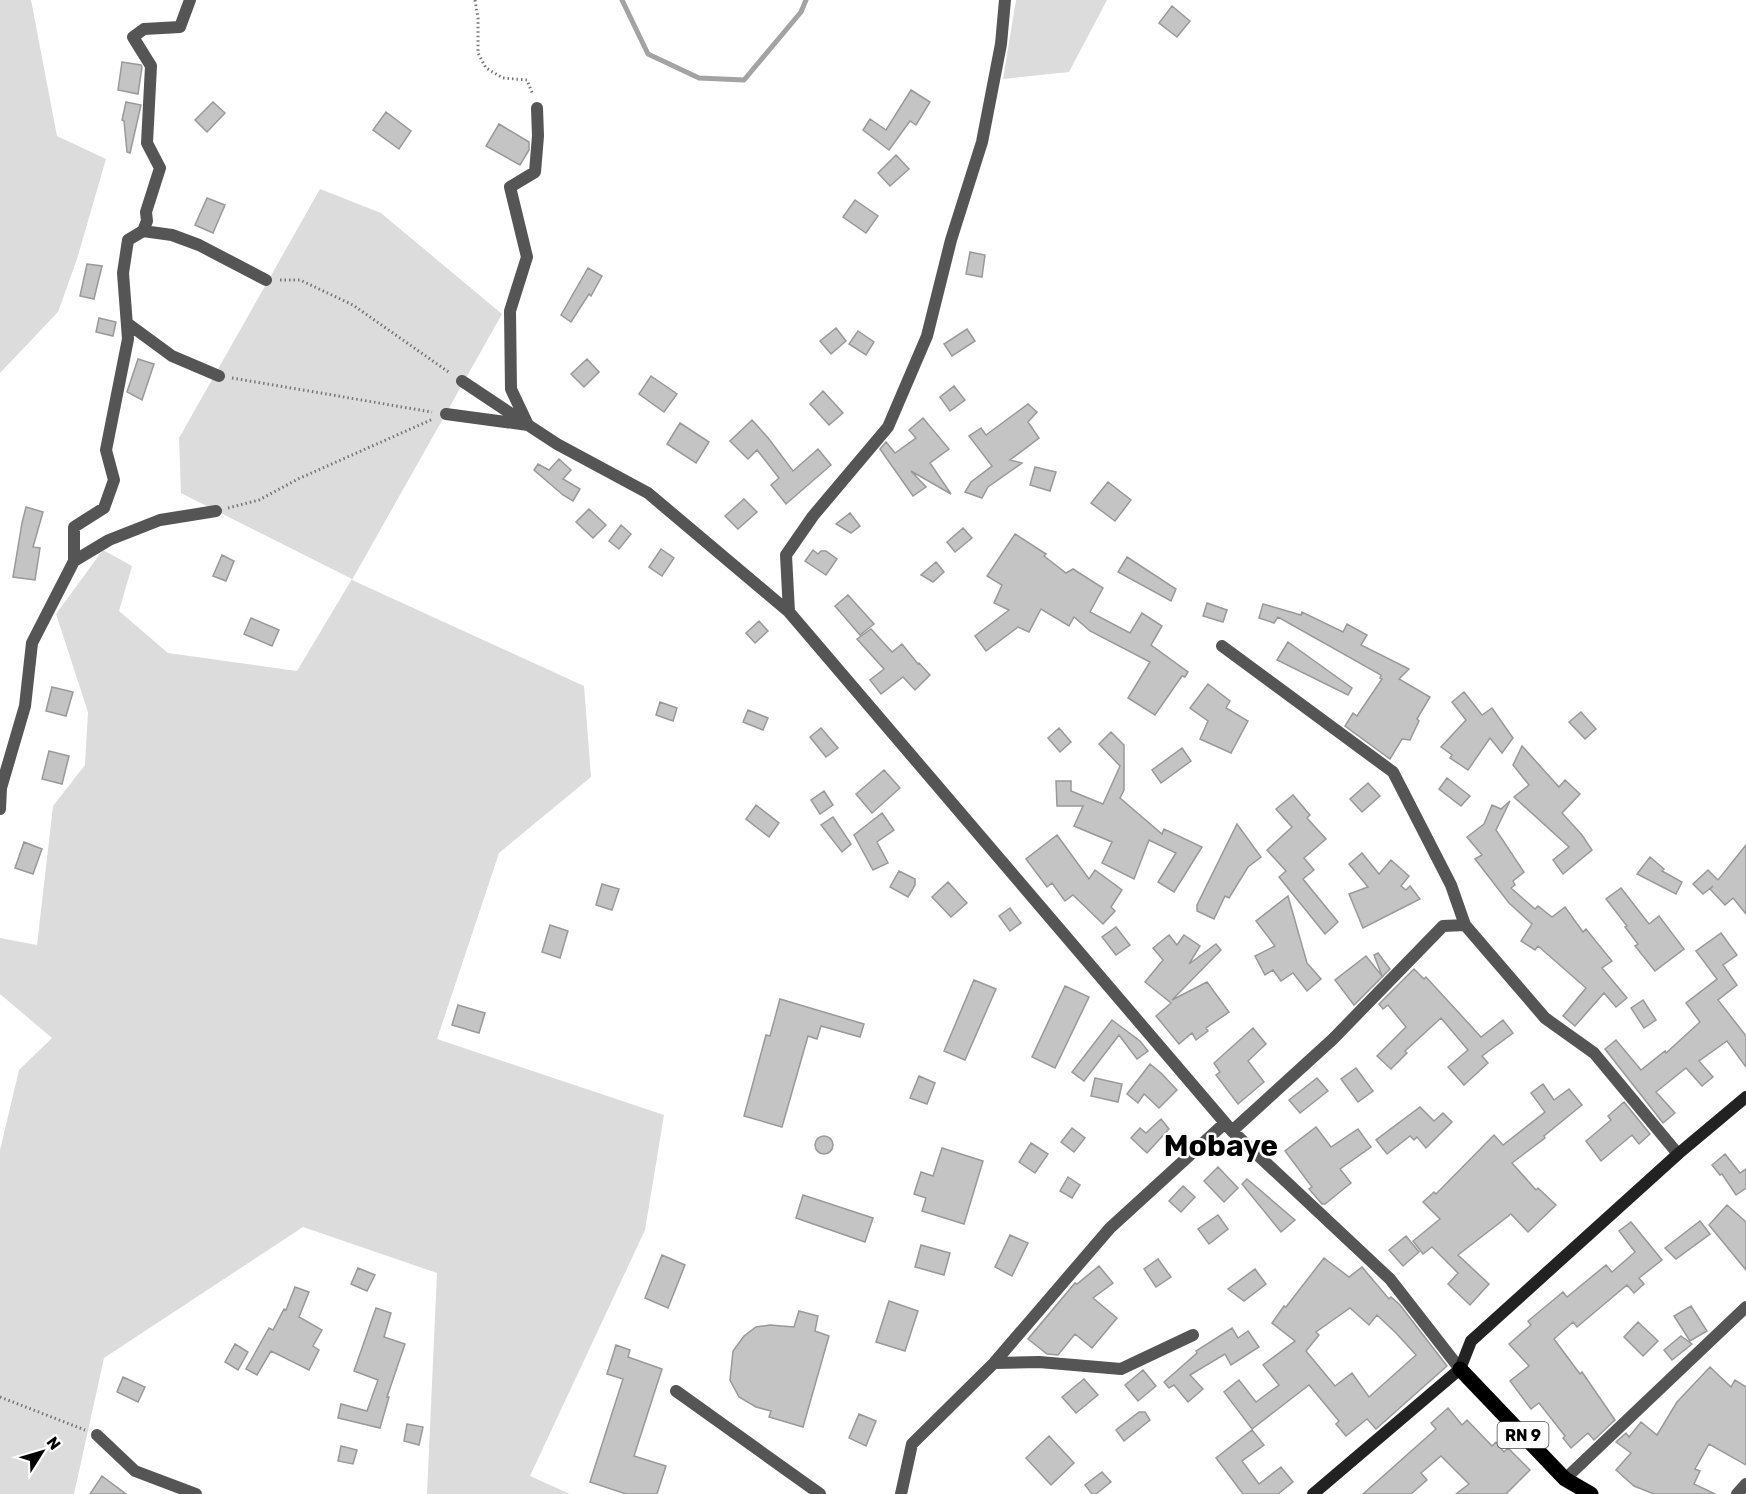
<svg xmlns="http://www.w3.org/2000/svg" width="1746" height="1494" font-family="Rubik,sans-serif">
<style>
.green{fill:#dcdcdc}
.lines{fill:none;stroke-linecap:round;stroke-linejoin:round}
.stream{stroke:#a3a3a3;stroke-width:5}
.building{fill:#c4c4c4;stroke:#999;stroke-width:1.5;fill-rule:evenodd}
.path{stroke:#777;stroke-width:3;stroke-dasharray:1.5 3;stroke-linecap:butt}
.street{stroke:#555;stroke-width:12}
.secondary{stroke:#222;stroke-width:12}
.primary{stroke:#000;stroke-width:15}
.labels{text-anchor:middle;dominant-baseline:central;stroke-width:5;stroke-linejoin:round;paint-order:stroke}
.shield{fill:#fff;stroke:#4c4c4c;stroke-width:1.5}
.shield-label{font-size:16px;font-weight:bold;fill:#000}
.town-label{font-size:30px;font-weight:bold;fill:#000;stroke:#fff}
</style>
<rect width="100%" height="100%" fill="#fff"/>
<path class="green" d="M0 0H31L57 136 106 159 77 259 58 312 0 373Z
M1016 0H1107L1069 72 1003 79Z
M320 189 381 213 502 314 352 580 584 686 591 777 499 853 437 1039 664 1115 645 1230 530 1476 570 1494H427L437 1273 303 1227 104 1358 74 1494H0V1150L19 1070 52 1038 0 994V938L37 945 53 806 85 765 88 712 56 614 103 550 132 566 119 611 168 653 297 671 352 579 181 493 179 438Z"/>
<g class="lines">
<path class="stream" d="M622 0 648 54 699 78 744 80 801 12 806 0"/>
</g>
<path class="building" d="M1172 6 1190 21 1177 37 1159 23Z
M122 62 141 65 142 67 138 94 118 90Z
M911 90 930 102 916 125 910 121 889 150 863 130 870 119 886 130Z
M126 102 141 105 130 153 127 152 124 121 122 120Z
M213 102 225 113 207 132 195 120Z
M386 112 411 131 399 149 373 130Z
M499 124 529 142V150L520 165 486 146Z
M896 155 909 169 890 186 878 173Z
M207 198 225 205 213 233 195 225Z
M855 200 878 216 866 233 843 217Z
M970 252 985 255 982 277 966 274Z
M87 264 102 266 94 299 80 296Z
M588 268 602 276 591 296 589 294 571 322 561 315Z
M99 318 116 322 113 336 96 332Z
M836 328 846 341 831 354 820 341Z
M967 329 975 341 952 356 944 344Z
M858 331 874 342 866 355 849 344Z
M138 359 154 364 142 400 127 392Z
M587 359 599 372 584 387 571 374Z
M651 376 677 394 664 412 639 394Z
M954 386 965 400 950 411 940 397Z
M823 391 843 413 829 425 810 404Z
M1028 404 1037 412 1028 422 1039 438 1010 460 1022 463 988 487 982 498 965 492 971 482 992 466 969 436 981 428 986 435Z
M923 418 949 449 930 463 951 494 911 471 926 487 913 496 880 449 886 442 895 453 916 438 909 430Z
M752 420 769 439 793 471 818 449 831 465 786 504 771 485 779 478 757 450 748 459 730 441Z
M680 423 709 442 696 463 667 444Z
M559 459 571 470 563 479 580 489 573 501 563 495 534 470 538 464 549 470Z
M1035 467 1056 472 1050 491 1030 485Z
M1108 482 1131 500 1115 521 1091 503Z
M744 499 757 512 738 529 725 516Z
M26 507 43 512 33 547 40 548 35 580 13 577 22 523Z
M589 509 606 525 593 538 576 522Z
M850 513 860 526 851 533 836 524Z
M621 525 631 534 619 549 609 541Z
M963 528 972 538 955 552 947 542Z
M1015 534 1046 554 1044 556 1066 573 1073 569 1103 588 1090 612 1130 633 1142 613 1162 626 1151 645 1188 672 1185 677 1182 676 1155 715 1128 698 1150 662 1090 631 1074 617 1069 626 1041 609 1029 632 1018 627 986 651 975 636 1009 610 994 603 1002 585 987 576Z
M661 549 674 558 662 576 649 567Z
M813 550 818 554 821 551H826L837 559 826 575 805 561Z
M222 555 234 561 226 581 213 576Z
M1127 557 1176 589 1171 601 1118 572Z
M936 562 944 572 933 582 921 575Z
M848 595 874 624 860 635 835 606Z
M1207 603 1227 610 1223 622 1203 616Z
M1263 604 1301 615 1302 612 1343 632 1347 624 1367 635 1361 645 1409 669 1399 679 1430 697 1417 719 1419 721 1410 740 1402 739 1390 759 1345 726 1353 713 1357 716 1382 679 1380 678 1381 675 1278 617 1274 623 1259 618Z
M251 618 279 630 272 646 244 634Z
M759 621 768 631 755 643 746 633Z
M871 629 892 652 902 644 918 664 919 663 930 675 915 690 903 677 881 694 870 680 884 669 857 639Z
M1288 642 1352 688 1348 695 1277 660Z
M1208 684 1230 701 1226 708 1248 721 1231 753 1200 739 1208 721 1190 708Z
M52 687 73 692 66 716 46 711Z
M1464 692 1482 715 1492 708 1513 738 1502 753 1490 738 1468 770 1450 758 1452 755 1441 747 1466 720 1452 702Z
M660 702 677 708 673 721 656 715Z
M748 710 768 718 763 730 743 722Z
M1581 712 1596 729 1585 739 1569 722Z
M821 728 838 748 826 757 810 737Z
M1059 728 1071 742 1060 752 1048 738Z
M1111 732 1124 745V790L1120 798 1162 834 1164 829 1202 847 1174 892 1158 882 1176 853 1149 840 1134 879 1102 863 1112 842 1074 826 1083 806H1057L1056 781H1071V791L1103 804 1120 766 1099 744Z
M1522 746 1559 787 1565 780 1580 794 1562 813 1582 835 1592 850 1563 874 1553 860 1569 847 1514 797 1529 785 1513 765Z
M1182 748 1191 761 1161 783 1152 770Z
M49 751 69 756 62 784 42 779Z
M884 770 900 788 872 813 856 794Z
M1447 778 1470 796 1461 806 1439 789Z
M1368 783 1380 796 1362 812 1350 799Z
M824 791 833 805 820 814 811 800Z
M1293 795 1310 815 1307 818 1326 839 1304 858 1314 870 1303 879 1338 922 1325 934 1279 877 1286 871 1267 850 1292 827 1276 809Z
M1510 801 1496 830 1524 872 1513 881 1515 885 1511 888 1535 909 1538 906 1552 917 1565 907 1583 932 1586 929 1612 961 1602 968 1627 998 1616 1007 1604 993 1575 1026 1563 1016 1586 988 1538 946 1535 950 1521 941 1532 924 1509 903 1475 859 1482 855 1467 837 1484 824 1492 805 1501 809Z
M756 805 779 823 769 837 746 819Z
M882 813 894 830 877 842 888 863 873 870 854 835Z
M833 817 851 844 842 852 821 825Z
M1237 824 1261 857 1248 867 1229 898 1225 896 1214 919 1197 911V905Z
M1057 835 1089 879 1095 870 1122 890 1111 907 1115 911 1103 924 1073 895 1065 901 1052 883 1047 887 1026 859Z
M24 842 42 849 33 874 15 868Z
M1746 845V914L1733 898 1725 905 1710 889 1713 886 1703 894 1693 884 1708 870 1718 880Z
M1362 853 1379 874 1391 860 1409 876 1401 886 1406 890 1410 886 1420 899 1363 928 1349 894 1368 887 1349 864Z
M1650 857 1664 869 1662 871 1682 882 1676 894 1637 874Z
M899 871 915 879V885L908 897 890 887Z
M948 882 967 903 951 917 932 897Z
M602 884 619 889 612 910 596 905Z
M1621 888 1649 924 1659 916 1684 949 1655 971 1635 946 1638 944 1625 927 1627 926 1606 899Z
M1288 896 1307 963 1321 979 1307 991 1293 973 1281 981 1273 970 1265 975 1255 956 1275 946 1256 921Z
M1010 908 1021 923 1010 931 999 916Z
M550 925 568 931 560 958 542 952Z
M1116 927 1130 945 1116 955 1102 937Z
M1721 933 1737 955 1723 965 1737 985 1718 1000 1746 1036V1067L1727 1041 1699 1061 1713 1077 1702 1086 1686 1068 1656 1092 1675 1113 1663 1123 1605 1049 1616 1040 1641 1070 1665 1051 1666 1053 1700 1022 1686 1003 1717 979 1696 951Z
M1169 935 1177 945 1184 935 1200 946 1189 964 1216 944 1221 950 1172 1000 1207 982 1229 1012 1206 1028 1208 1031 1196 1040 1192 1033 1179 1044 1156 1016 1171 1003 1145 982 1163 960 1153 948Z
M1378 953 1390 969 1354 1005 1335 980 1366 956 1382 976 1374 955Z
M1414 969 1424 979 1426 977 1481 1037 1503 1020 1513 1033 1482 1056 1488 1063 1464 1085 1448 1067 1468 1050 1441 1018 1405 1051 1407 1053 1391 1069 1377 1056 1406 1027 1388 1005 1383 1009 1379 1004Z
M974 980 996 989 965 1060 944 1051Z
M1065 986 1089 997 1055 1068 1032 1057Z
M780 999 864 1024 860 1037 821 1026 817 1039 808 1036 782 1127 744 1116 766 1035 770 1036Z
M1643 1000 1656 1020 1644 1028 1631 1008Z
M458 1005 485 1013 479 1033 452 1025Z
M1112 1020 1140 1041 1148 1051 1137 1059 1119 1035 1084 1081 1072 1072Z
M1253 1028 1266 1044 1248 1061 1264 1082 1238 1104 1216 1075 1220 1072 1214 1063Z
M1150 1064 1161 1073 1177 1090 1159 1108 1144 1094 1138 1103 1127 1094Z
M1356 1068 1373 1091 1358 1102 1341 1079Z
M919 1076 935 1083 927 1104 910 1098Z
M1095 1078 1122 1084 1118 1102 1091 1096Z
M1317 1078 1328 1091 1300 1113 1289 1100Z
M1543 1084 1554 1100 1569 1089 1582 1105 1544 1136 1545 1138 1512 1163 1536 1190 1538 1188 1556 1205 1528 1232 1511 1214 1458 1255 1489 1284 1470 1305 1448 1284 1458 1273 1432 1247 1423 1254 1413 1241 1440 1219 1423 1202 1434 1192 1436 1194 1494 1135 1503 1145 1545 1112 1531 1093Z
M1624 1102 1650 1134 1639 1144 1632 1135 1601 1161 1586 1141 1611 1120 1608 1116Z
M1420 1107 1434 1121 1443 1113 1452 1122 1426 1148 1417 1137 1414 1140 1410 1136 1387 1154 1376 1140Z
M1161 1119 1169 1129 1147 1153 1131 1138 1140 1128 1146 1133Z
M1316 1127 1331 1147 1358 1129 1371 1147 1340 1169 1351 1183 1325 1204H1322L1309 1189 1312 1187 1285 1151Z
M1072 1128 1085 1138 1074 1152 1061 1142Z
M815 1145a9 9 0 1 1 18 0a9 9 0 1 1-18 0Z
M1031 1143 1048 1154 1035 1173 1019 1162Z
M942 1148 983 1161 964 1224 922 1211 926 1198 914 1194 921 1172 933 1176Z
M1725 1154 1740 1173 1746 1169V1188L1736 1195 1722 1174 1720 1175 1712 1165Z
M1218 1167 1238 1188 1224 1202 1204 1181Z
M1068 1177 1080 1185 1072 1198 1060 1191Z
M1247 1179 1295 1220 1281 1232 1242 1184Z
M1183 1186 1195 1197 1181 1212 1169 1201Z
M803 1195 873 1218 865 1242 796 1218Z
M1727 1205 1746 1222V1270L1709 1225Z
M1218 1215 1228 1229 1209 1244 1198 1229Z
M1700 1221 1710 1234 1676 1259 1665 1248Z
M1631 1222 1662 1260 1639 1278 1644 1284 1634 1293 1627 1285 1577 1327 1573 1322 1554 1339 1580 1374 1582 1372 1615 1420 1594 1440 1588 1433 1571 1448 1563 1438 1565 1436 1539 1403 1531 1409 1510 1381 1529 1366 1509 1344 1531 1325 1528 1321 1563 1292 1567 1297 1606 1265 1612 1272 1635 1252 1619 1231Z
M1010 1235 1028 1243 1012 1276 995 1267Z
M1406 1236 1419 1252 1403 1266 1389 1250Z
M921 1245 950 1253 944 1275 915 1267Z
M662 1255 685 1265 668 1308 645 1298Z
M1324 1258 1349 1277 1362 1267 1389 1299 1391 1297 1400 1305 1447 1366 1376 1429 1367 1419 1346 1436 1336 1424 1339 1421 1309 1385 1252 1429 1224 1392 1239 1380 1256 1402 1279 1385 1263 1365 1295 1341 1272 1323 1284 1306 1286 1307ZM1350 1308 1369 1325 1377 1315 1396 1333 1416 1355 1369 1397 1352 1373 1335 1386 1306 1351 1319 1335 1316 1332Z
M1158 1259 1171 1277 1156 1287 1144 1269Z
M1099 1266 1113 1283 1093 1298 1117 1318 1092 1348 1075 1334 1058 1355 1047 1354 1028 1339 1075 1283 1077 1284Z
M358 1268 375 1275 367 1291 351 1284Z
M1255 1269 1266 1284 1244 1301 1228 1289Z
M295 1287 309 1292 299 1317 322 1330 313 1346 319 1350 309 1370 271 1351 257 1375 246 1369 269 1328 273 1330 284 1309 286 1310Z
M889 1301 918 1311 905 1351 876 1342Z
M1691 1306 1707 1331 1690 1341 1674 1316Z
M376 1308 391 1313 384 1337 405 1344 387 1397H389L380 1428 338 1418 341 1404 367 1411 378 1380 354 1371Z
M799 1311 818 1316 815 1331 829 1336 803 1427 769 1417 771 1411 756 1407 739 1397 730 1380 733 1351 744 1336 756 1327 770 1325 794 1327Z
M1638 1322 1658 1341 1643 1356 1624 1337Z
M1232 1328 1238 1338 1248 1331 1259 1347 1231 1365 1225 1354 1190 1375 1203 1389 1188 1402 1174 1385 1169 1388 1164 1382 1197 1353 1196 1351Z
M1681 1336 1692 1344 1672 1360 1664 1350Z
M235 1344 248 1352 238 1370 225 1362Z
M616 1345 630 1350 628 1357 662 1369 634 1456 666 1466 657 1494H626L590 1482 623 1379 607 1374Z
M1710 1367 1731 1387 1735 1380 1746 1387V1465L1709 1444 1695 1469 1700 1471 1694 1484 1715 1494H1654L1634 1486 1616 1470 1631 1453 1616 1442 1626 1433 1629 1437 1641 1422 1657 1435 1677 1402Z
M1143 1370 1156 1386 1138 1401 1125 1385Z
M123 1377 145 1387 138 1402 117 1392Z
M1084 1379 1098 1395 1076 1413 1062 1397Z
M1448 1408 1462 1425 1467 1420 1492 1446 1496 1442 1504 1452 1508 1448 1530 1470 1506 1494H1456L1469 1484 1441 1456 1421 1473 1427 1480 1411 1494H1363L1436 1429 1431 1423Z
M1139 1412H1145L1150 1420 1124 1441 1116 1430Z
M859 1414 876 1421 866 1446 849 1438Z
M407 1424 423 1427 419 1445 404 1441Z
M1252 1430 1264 1445 1242 1461 1259 1484 1281 1467 1293 1482 1278 1494H1243L1216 1458Z
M1049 1436 1074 1463 1051 1485 1026 1458Z
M341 1446 357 1450 353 1464 338 1461Z
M1102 1472 1111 1482 1096 1494H1092L1085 1485Z
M102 1476 126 1494H90Z"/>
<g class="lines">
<path class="path" d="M475 0 478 18V53L486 68 503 78 527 80 533 95
M280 280H300L353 305 450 373
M232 378 432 412
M228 508 259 500 298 479 433 419
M0 1397 85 1430"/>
<path class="street" d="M143 231 172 235 199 245 266 280
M127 323 172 356 219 376
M462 381 528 425 511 389 510 311 527 257 510 187 535 172 538 136 537 108
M446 414 528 425 557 444 648 493 789 612 1232 1131 1390 1279 1460 1369
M74 561V527L104 508 114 480 106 450 128 339 123 273 128 240 143 231 147 221 146 212 160 168 147 143 151 66 133 37 144 29 180 27 190 0
M789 612 786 555 813 516 888 427 927 336 951 240 982 142 1001 44 1005 0
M1222 646 1393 772 1451 885 1465 925 1545 1018 1594 1053 1678 1154
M0 809 1 788 25 706 32 643 74 561 109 540 160 520 216 511
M1232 1131 1333 1039 1443 926 1465 925
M994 1363 1039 1362 1121 1369 1193 1335
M676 1391 820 1494
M97 1435 135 1471 196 1494
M1565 1479 1746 1307
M901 1494 912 1444 994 1363 1110 1228 1225 1123
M1737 1494 1746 1484"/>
<path class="secondary" d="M1313 1494 1460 1369 1471 1341 1678 1154 1746 1097"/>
<path class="primary" d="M1460 1369 1565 1479 1591 1494"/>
</g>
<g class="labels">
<rect class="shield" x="1497.5" y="1422" width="51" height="26" rx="4.5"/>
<g class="shield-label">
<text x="1523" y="1435">RN 9</text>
</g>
<g class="town-label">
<text x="1221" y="1146">Mobaye</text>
</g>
</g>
<g transform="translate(42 1452) rotate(53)" stroke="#ffffff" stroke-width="4.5" paint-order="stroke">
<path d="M0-4.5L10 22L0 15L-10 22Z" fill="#000000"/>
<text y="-9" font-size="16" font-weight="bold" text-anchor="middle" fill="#000000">N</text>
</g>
</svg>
